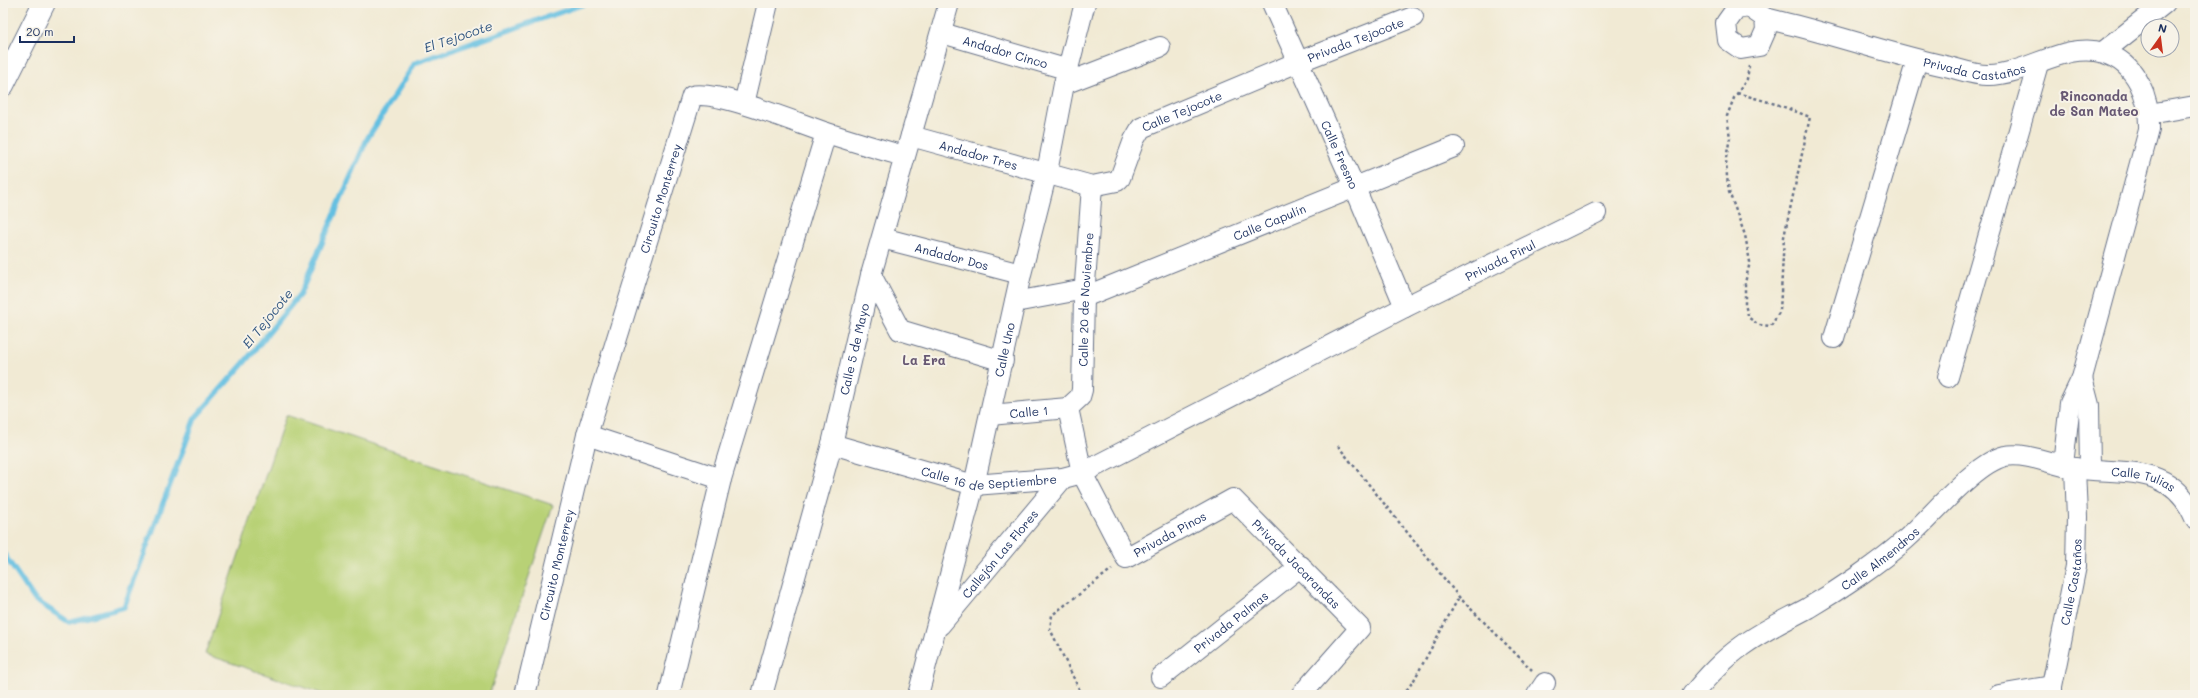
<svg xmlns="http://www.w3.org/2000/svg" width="2198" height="698" font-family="Mali,sans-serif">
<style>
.pitch{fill:#b8d176;stroke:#6a806a}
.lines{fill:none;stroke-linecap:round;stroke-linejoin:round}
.stream{stroke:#63bfe1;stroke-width:5.5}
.minor-casing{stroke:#667087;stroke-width:22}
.major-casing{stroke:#667087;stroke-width:24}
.path{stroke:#667087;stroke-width:2.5;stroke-dasharray:3 3;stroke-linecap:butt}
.minor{stroke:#fff;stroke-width:20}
.major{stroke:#fff;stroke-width:22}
.labels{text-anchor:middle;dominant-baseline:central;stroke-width:4;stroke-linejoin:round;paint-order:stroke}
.street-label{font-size:12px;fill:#1b2f5e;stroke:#f7f3e8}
.water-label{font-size:13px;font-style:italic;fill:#2d537f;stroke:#f7f3e8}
.neighbourhood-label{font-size:13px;font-weight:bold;fill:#675873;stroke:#f7f3e8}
</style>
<rect width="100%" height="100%" fill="#f7f3e8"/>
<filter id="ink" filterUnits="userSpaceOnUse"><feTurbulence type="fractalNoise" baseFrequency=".025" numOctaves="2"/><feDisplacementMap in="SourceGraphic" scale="8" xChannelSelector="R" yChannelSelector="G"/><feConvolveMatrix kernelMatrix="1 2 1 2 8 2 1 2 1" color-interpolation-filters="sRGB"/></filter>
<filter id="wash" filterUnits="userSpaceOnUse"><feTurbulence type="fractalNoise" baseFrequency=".012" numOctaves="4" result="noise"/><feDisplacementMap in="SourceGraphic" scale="16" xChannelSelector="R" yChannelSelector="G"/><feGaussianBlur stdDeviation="0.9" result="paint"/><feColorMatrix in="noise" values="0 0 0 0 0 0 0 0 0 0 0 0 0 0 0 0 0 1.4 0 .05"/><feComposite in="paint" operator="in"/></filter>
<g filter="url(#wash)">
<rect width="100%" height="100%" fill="#f1ead4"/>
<path class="pitch" d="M286 415 553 505 489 695H326L205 654Z"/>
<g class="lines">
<path class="stream" d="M3 553 35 600 69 622 124 607 195 418 244 363 300 294 367 139 415 63 587 3"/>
</g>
</g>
<g filter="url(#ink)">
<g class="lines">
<g class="minor-casing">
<g id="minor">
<path id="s1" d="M1272 3 1355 188 1405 307"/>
<path id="s2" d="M1765 18 1766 30 1759 46 1741 49 1728 40 1726 23 1736 9 1749 7 1765 18 1781 22C1836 35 1890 54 1945 66 1959 69 1976 76 1989 75 2029 74 2065 41 2104 53 2137 63 2150 98 2149 130L2082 378 2070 403 2063 465"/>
<path id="s3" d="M942 33 1069 70"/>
<path d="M2103 52 2165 3"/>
<path d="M1064 84 1160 47"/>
<path d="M744 104 768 3"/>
<path d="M2149 114 2195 106"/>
<path id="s4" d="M911 136 1092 186 1117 181 1120 178 1134 140 1141 128 1298 62 1413 17"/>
<path id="s5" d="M882 238 1021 274"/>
<path d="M871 275 900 330 1003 361"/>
<path id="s6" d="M1084 297 1454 147"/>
<path d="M1015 302 1085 289"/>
<path d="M1834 338 1917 60"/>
<path d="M1948 377 2038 64"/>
<path d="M2082 378 2089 405 2090 469"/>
<path id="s7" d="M1068 408 1082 473 1126 558 1233 499 1360 628 1301 695"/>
<path id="s8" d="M1068 408 1080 397 1082 390 1084 297 1092 186"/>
<path id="s9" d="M990 415 1068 408"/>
<path d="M587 435 721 479"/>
<path id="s10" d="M832 444 974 485 1063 478 1082 473 1405 307 1596 213"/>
<path id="s11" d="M940 625 1063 478"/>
<path id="s12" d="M1161 677 1301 566"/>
<path id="s13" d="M525 695 587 435 692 96C716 89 799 124 827 133 852 141 878 149 904 156"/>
<path d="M669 695 721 479 826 133"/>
<path id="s14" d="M762 695 832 444 871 275 949 3"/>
<path id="s15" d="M918 695 974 485 1021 274 1047 172 1064 84 1085 3"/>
<path d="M1537 695 1545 683"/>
<path id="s16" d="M1692 695C1707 677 1722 660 1742 646 1762 631 1786 620 1808 608 1839 590 1879 563 1905 540 1931 518 1974 463 2005 456 2027 452 2053 465 2074 468 2124 475 2171 462 2195 518"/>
<path d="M1999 695 2052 686"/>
<path id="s17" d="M2052 695V686L2076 566 2077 517 2075 468"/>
</g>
</g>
<g class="major-casing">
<path id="major" d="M3 85 44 3"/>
</g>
<path class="path" d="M1737 93 1779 105 1810 117 1784 237 1780 311 1771 326 1759 325 1749 318 1745 305V283L1750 262 1745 235 1729 192 1727 177 1726 158 1730 138 1727 116 1734 98 1747 79 1749 66
M1338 446 1459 597 1532 670
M1082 695 1050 629 1052 615 1112 569
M1403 695 1414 680 1459 597"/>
<use href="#minor" class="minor"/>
<use href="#major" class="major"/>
</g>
</g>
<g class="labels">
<g class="street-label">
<text stroke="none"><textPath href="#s4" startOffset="504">Privada Tejocote</textPath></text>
<text stroke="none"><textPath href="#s3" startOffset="66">Andador Cinco</textPath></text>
<text stroke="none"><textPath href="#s2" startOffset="347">Privada Castaños</textPath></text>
<text stroke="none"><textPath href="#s4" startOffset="316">Calle Tejocote</textPath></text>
<text stroke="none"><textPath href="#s4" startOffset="70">Andador Tres</textPath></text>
<text stroke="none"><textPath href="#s1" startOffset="166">Calle Fresno</textPath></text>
<text stroke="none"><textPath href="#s13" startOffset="515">Circuito Monterrey</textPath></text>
<text stroke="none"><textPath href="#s6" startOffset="200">Calle Capulín</textPath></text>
<text stroke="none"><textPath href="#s5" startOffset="72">Andador Dos</textPath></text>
<text stroke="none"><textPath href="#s10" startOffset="726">Privada Pirul</textPath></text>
<text stroke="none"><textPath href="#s8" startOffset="114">Calle 20 de Noviembre</textPath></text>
<text stroke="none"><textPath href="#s14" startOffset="358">Calle 5 de Mayo</textPath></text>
<text stroke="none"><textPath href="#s15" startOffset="356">Calle Uno</textPath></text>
<text stroke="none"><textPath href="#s9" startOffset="39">Calle 1</textPath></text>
<text stroke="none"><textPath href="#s10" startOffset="162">Calle 16 de Septiembre</textPath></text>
<text stroke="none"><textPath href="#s16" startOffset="538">Calle Tulias</textPath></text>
<text stroke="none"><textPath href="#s7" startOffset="212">Privada Pinos</textPath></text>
<text stroke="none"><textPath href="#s11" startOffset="93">Callejón Las Flores</textPath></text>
<text stroke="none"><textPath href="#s16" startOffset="234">Calle Almendros</textPath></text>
<text stroke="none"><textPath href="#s7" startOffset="375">Privada Jacarandas</textPath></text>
<text stroke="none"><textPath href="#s13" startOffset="134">Circuito Monterrey</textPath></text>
<text stroke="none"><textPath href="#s17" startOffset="115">Calle Castaños</textPath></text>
<text stroke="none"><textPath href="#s12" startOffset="89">Privada Palmas</textPath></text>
</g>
<g class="water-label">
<text transform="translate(458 36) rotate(-19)">El Tejocote</text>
<text transform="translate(267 318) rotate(-51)">El Tejocote</text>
</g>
<g class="neighbourhood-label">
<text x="2094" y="95">Rinconada<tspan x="2094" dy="15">de San Mateo</tspan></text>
<text x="924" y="359">La Era</text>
</g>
</g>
<rect width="2198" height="698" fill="none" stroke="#f7f3e8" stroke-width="16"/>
<g transform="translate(2160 38) rotate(14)"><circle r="19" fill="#f7f3e8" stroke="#9fa5b1"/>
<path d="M0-3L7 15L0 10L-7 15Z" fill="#c8321e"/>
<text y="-6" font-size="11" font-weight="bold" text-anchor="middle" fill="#1b2f5e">N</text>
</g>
<path d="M20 36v6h54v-6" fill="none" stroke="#1b2f5e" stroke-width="2"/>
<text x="26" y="36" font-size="12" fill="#1b2f5e" stroke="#f7f3e8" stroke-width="3" paint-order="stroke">20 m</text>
</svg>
